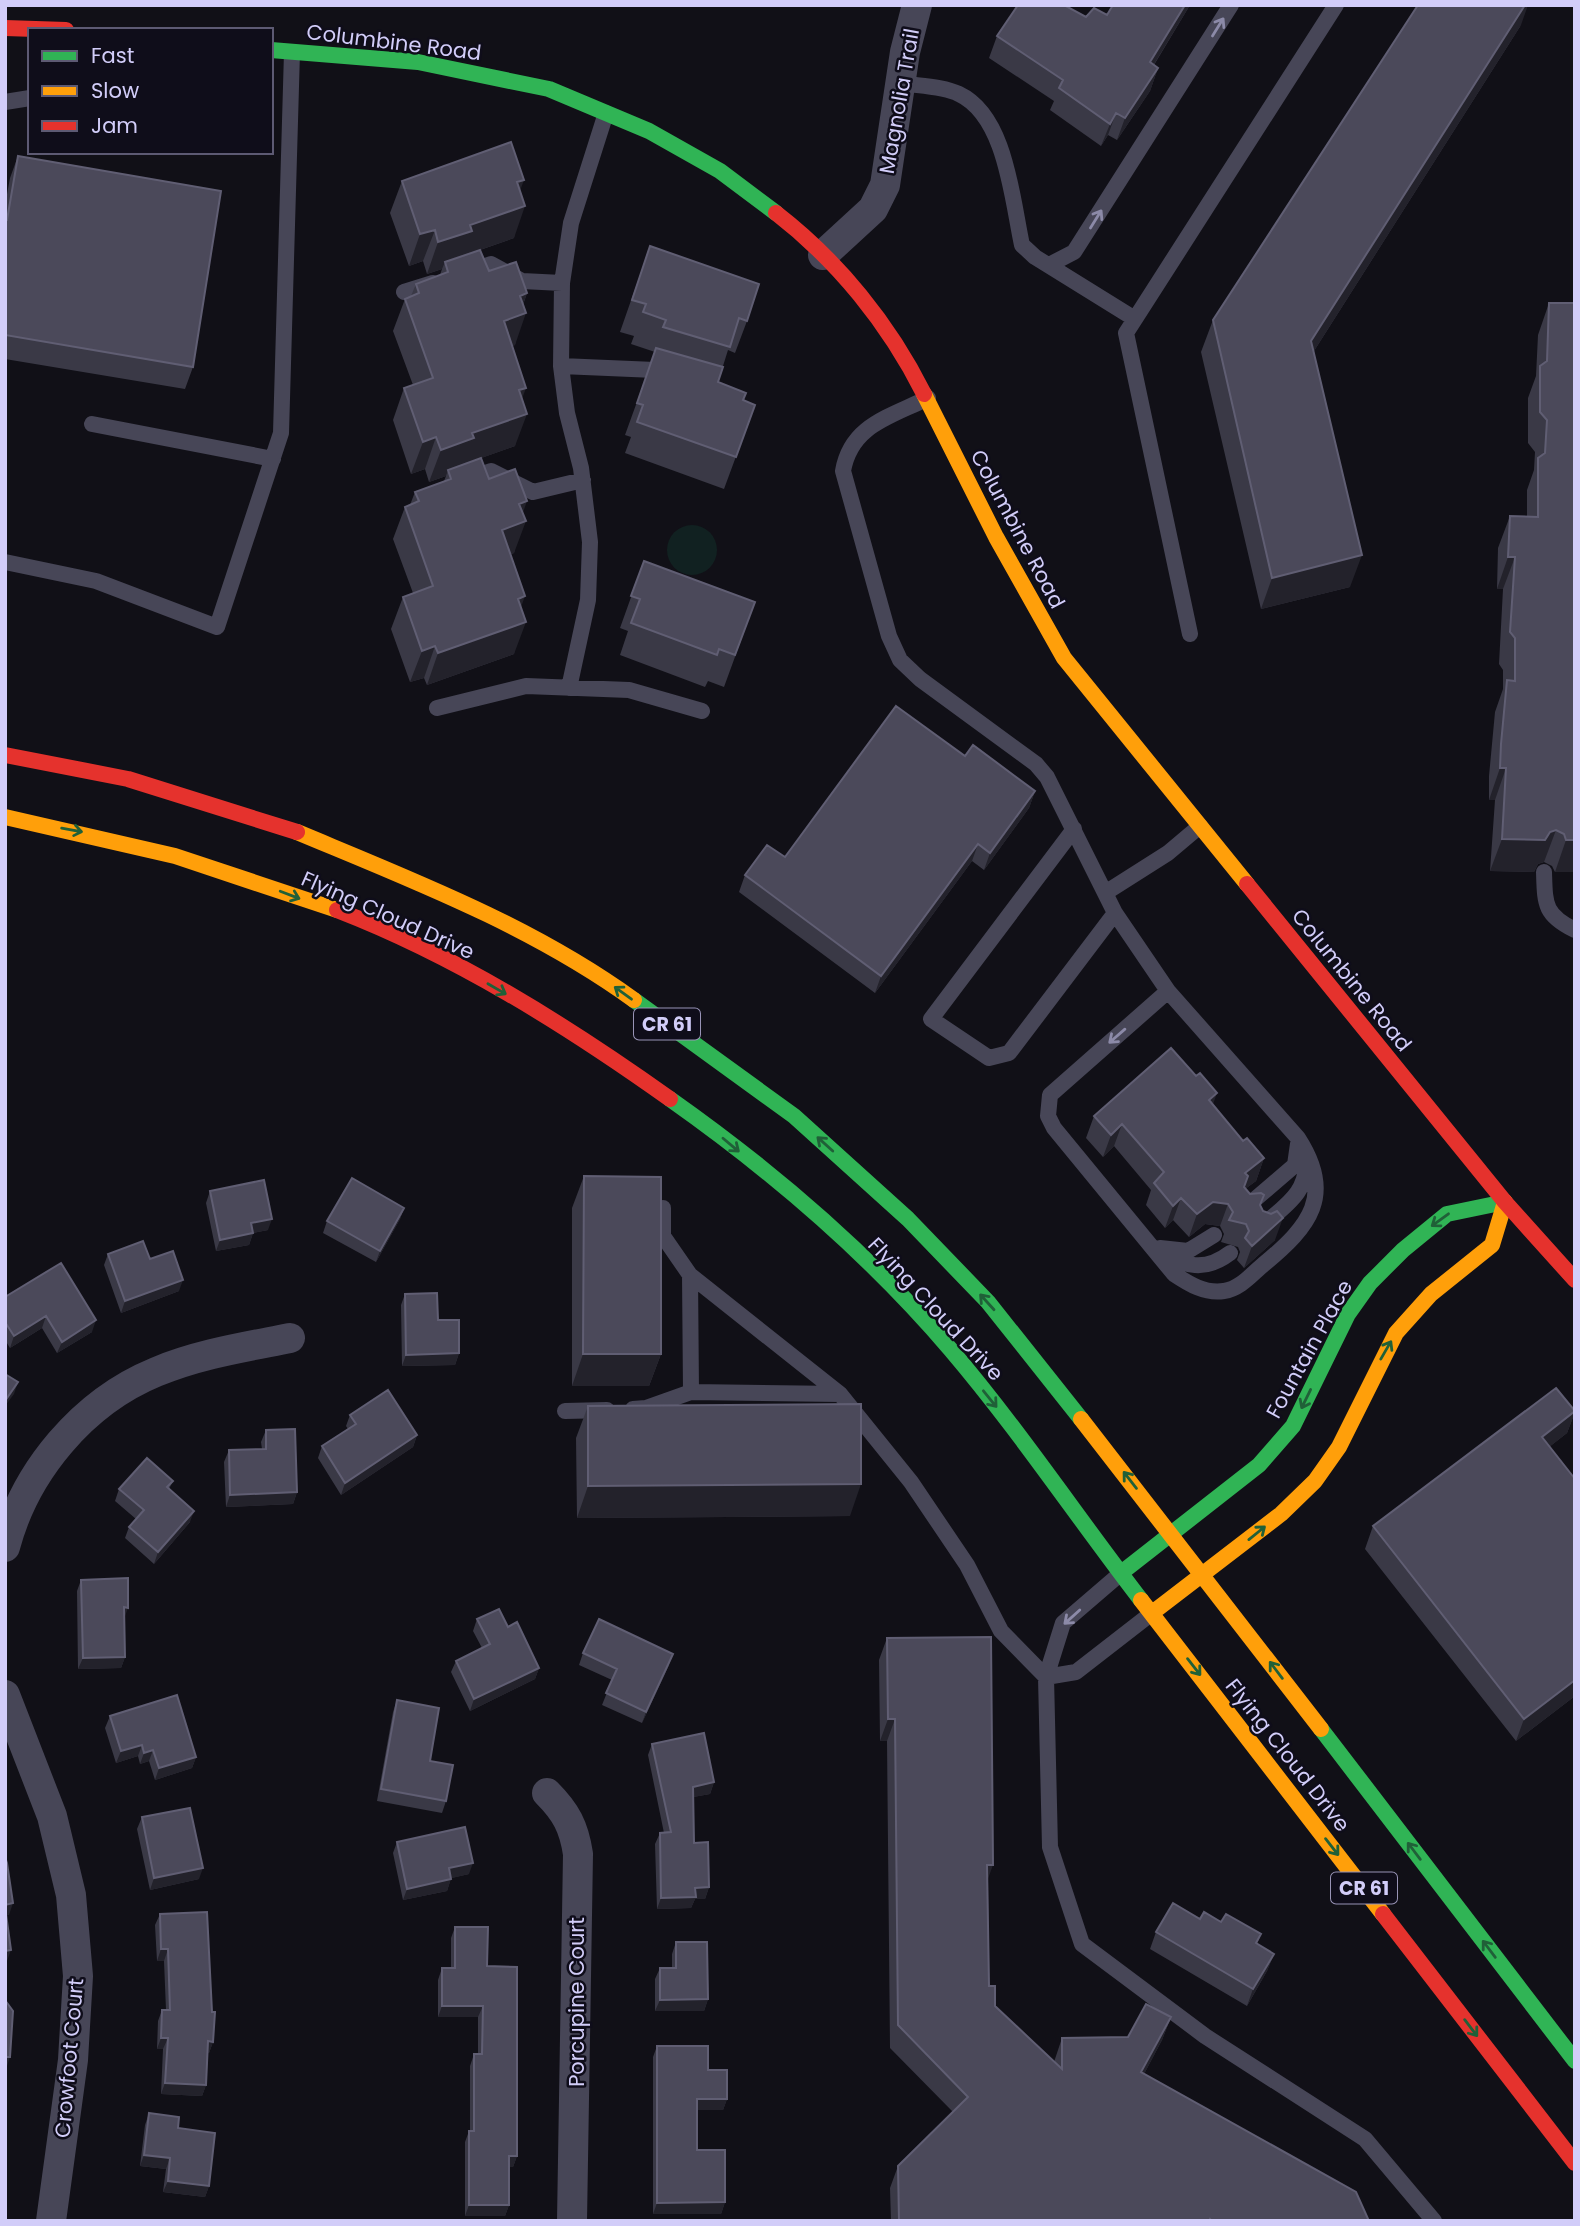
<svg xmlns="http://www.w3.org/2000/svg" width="1580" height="2226" font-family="Poppins,sans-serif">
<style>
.green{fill:#112121}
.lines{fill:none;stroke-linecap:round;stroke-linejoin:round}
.lane{stroke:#474657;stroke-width:16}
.street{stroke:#474657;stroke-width:30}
.fast{stroke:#30b455;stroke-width:16}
.slow{stroke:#ff9f0a;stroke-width:16}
.jam{stroke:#e5322d;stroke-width:16}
.wall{fill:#3a3946}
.shaded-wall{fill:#23222b}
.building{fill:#4b495a;stroke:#605e73;stroke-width:2}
.oneway{stroke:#8c8aa8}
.oneway2{stroke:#206038}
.labels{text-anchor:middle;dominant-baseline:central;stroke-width:5;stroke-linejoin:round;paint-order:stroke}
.shield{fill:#0f0d1a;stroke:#9893b6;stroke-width:2}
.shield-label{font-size:19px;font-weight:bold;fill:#d2cdf9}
.street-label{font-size:21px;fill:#d2cdf9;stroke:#0f0d1a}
</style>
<rect width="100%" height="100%" fill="#111017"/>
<path class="green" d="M667 550a25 25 0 1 1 50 0a25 25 0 1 1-50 0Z"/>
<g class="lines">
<path class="lane" d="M900 83C918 86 943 86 959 94 1006 116 1012 199 1022 245L1035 257 1135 319 1336 5
M5 102 30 98
M1049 265 1074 252 1231 5
M468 272 491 264 522 281 562 283
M404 292 433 283
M1135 319 1126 333 1190 634
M561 366 655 370 667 373
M928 398C890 417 851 425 843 471L889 636 900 660 920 679 1036 764 1047 777 1115 913 1168 991 1298 1138C1335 1195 1310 1226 1264 1264 1252 1274 1240 1289 1224 1291 1205 1294 1189 1284 1174 1274L1054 1128 1048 1116 1050 1095 1168 991
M92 424 273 459
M467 479 491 471 533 492 583 480
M5 562 96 581 217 627 281 433 292 52
M569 688 588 600 590 542 581 468 567 413 561 366 562 283 571 223 606 113
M437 708 526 686 629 690 702 711
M1074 829 931 1019 989 1058 1009 1053 1115 913
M1544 872C1545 904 1544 915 1575 930
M1105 893 1168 853 1200 826
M1246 1207 1295 1165 1298 1144
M663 1208V1236L690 1275
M1263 1225C1285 1206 1311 1190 1305 1157
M1160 1248 1188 1251 1214 1235
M1160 1251C1185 1267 1205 1272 1230 1253
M840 1394 691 1392 690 1275 840 1394 911 1482 967 1565 1001 1631 1046 1677
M633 1409 646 1408 691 1392
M565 1411 607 1410
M1120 1574 1063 1623 1046 1677 1050 1847 1082 1944 1205 2036 1365 2139 1434 2221
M1046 1677 1076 1672 1152 1613"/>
<path class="street" d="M823 255 873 209 885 185 905 52 917 5
M5 1547C25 1471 83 1402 156 1372 199 1354 245 1347 290 1338
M5 1695 52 1816 71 1895 78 1976 73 2060 51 2221
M547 1793C566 1812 574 1827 578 1854L572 2221"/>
<path class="fast" d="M271 50 418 62 549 89 649 131 720 171 776 213
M634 1000 794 1116 908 1219 988 1302 1081 1419
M670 1099C772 1171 870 1255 951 1350 1019 1430 1077 1517 1141 1600
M1121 1573 1259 1465 1293 1426 1348 1314 1370 1283 1403 1250 1447 1214 1505 1202
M1321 1729 1575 2061"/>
<path class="slow" d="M924 394 996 537 1064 658 1247 884
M5 817 175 856 337 910
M297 832C412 880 532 926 634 1000
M1081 1419 1321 1729
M1141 1600 1383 1914
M1152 1613 1281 1514 1315 1481 1339 1447 1396 1333 1431 1294 1492 1245 1505 1202"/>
<path class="jam" d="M5 28 66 30
M776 213C838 261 889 324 924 394
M5 755 128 779 297 832
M1247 884 1505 1202 1575 1280
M337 910C456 956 566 1025 670 1099
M1383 1914 1575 2163"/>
</g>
<path class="wall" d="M1113 5H1190L1154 65 1158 68 1150 91 1117 140 1108 135 1101 146 1050 110 1054 101 989 58 997 36 1086 17 1107 15Z
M1521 25 1314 351 1350 587 1261 609 1201 352 1213 320Z
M18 156 193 367 185 389 5 359V205L10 178Z
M402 181 520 191 514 238 463 256 527 293 523 305 515 345 512 346 522 399 515 446 481 458 489 479 523 512 514 553 511 554 521 608 514 654 427 685 424 678 410 682 391 629 403 597 413 593 393 539 405 507 410 505 415 492 444 481 446 476 429 482 425 469 411 474 393 420 404 388 413 385 393 331 405 299 411 296 416 284 440 275 442 269 427 274 423 261 409 266 390 213Z
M650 246 747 321 735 353 728 350 718 382 743 400 755 405 724 489 625 453 631 437 625 435 655 352 631 344 634 336 620 332Z
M1549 303H1575V872H1555L1552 866 1544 862 1538 864 1534 872 1490 871 1495 800H1489V776L1495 712 1503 689V670L1499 664 1503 589H1497L1498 548 1510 516H1527V490L1534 470 1535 452 1528 443V398L1536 376 1538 335Z
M644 561 755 602 724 687 708 681 705 687 620 655 628 631 620 628Z
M965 756 1035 791 1029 808 984 870 972 861 875 993 739 892 745 875 785 857Z
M1213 1104 1243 1141 1264 1158 1256 1181 1245 1189 1260 1205 1275 1240 1244 1268 1237 1260 1240 1252 1238 1247 1221 1242 1224 1234 1220 1226 1205 1224 1189 1237 1173 1220 1165 1228 1146 1205 1151 1190 1114 1146 1103 1157 1086 1138 1094 1116Z
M584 1176 661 1354 649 1386H572V1208Z
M210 1191 268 1230 253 1233 249 1245 216 1251 206 1203Z
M404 1208 400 1219 376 1262 323 1233 327 1221Z
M108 1254 150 1259 179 1291 121 1313 104 1265Z
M405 1294 438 1320 459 1353 455 1365 402 1366 401 1305Z
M5 1297 92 1332 57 1353 42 1328 10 1348 5 1340Z
M588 1406 850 1516 577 1518 576 1438Z
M1575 1412 1567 1433 1549 1447 1575 1696 1516 1741 1365 1549 1373 1526Z
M350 1415 417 1435 413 1447 341 1495 318 1458 322 1446 348 1429 346 1426Z
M266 1430 297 1492 293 1504 226 1507 224 1462 229 1450 262 1449 261 1442Z
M173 1481 169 1489 190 1522 154 1564 125 1538 129 1527 136 1519 115 1501 119 1489Z
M81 1580 125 1657 121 1668 78 1669 77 1591Z
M477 1619 508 1627 539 1668 535 1679 470 1711 451 1672 456 1661 482 1648 473 1631Z
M887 1638 988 1881 989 1986 995 2006 1054 2062 1062 2038 1128 2037 1171 2017 1162 2040 1144 2074 1369 2221H891L890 2188 898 2166 953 2112 890 2048 887 1741H880L879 1660Z
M583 1653 669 1665 642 1723 602 1705 612 1680 579 1665Z
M397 1700 430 1761 446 1801 442 1813 377 1801 393 1712Z
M110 1716 196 1757 192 1768 155 1780 149 1761 140 1764 138 1756 116 1763 105 1728Z
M652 1744 714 1782 710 1794 693 1797 694 1843 709 1887 705 1899H695L691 1908 657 1909 655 1844 660 1833H664L648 1755Z
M142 1817 199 1879 150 1890 137 1829Z
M397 1842 469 1874 451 1878 447 1891 403 1900 393 1853Z
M160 1914 213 2042 209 2053H208L206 2085 202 2096 161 2094 163 2049H157L158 2021 162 2010H166L164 1961H157L155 1925Z
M1200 1919 1221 1922 1261 1934 1257 1944 1274 1954 1267 1971 1247 2006 1150 1949 1156 1932Z
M455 1927 487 1966 517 2156 513 2167H509V2205L505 2216H465V2142L469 2131H470V2066L474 2054H478V2017H438V1980L442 1968H451V1938Z
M676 1942 708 1999 704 2011H655V1979L660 1968H672V1954Z
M657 2046 708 2070 727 2099 723 2110H697V2150L725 2202 721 2214H653V2057Z
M149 2113 178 2128 209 2186 205 2197 163 2192 166 2169 140 2166 145 2125Z"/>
<path class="shaded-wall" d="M1185 5H1190L1142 84 1150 62Z
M1525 5H1528L1521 25 1300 373 1311 341Z
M1158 68 1150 91 1117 140 1125 118Z
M1116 113 1108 135 1101 146 1110 124Z
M524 180 513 210 525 206 514 238 445 262 442 269 427 274 438 242 470 225 517 182Z
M435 230 423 261 409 266 420 234Z
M527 293 519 316 526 313 515 345 492 353 504 321 520 296Z
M526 388 515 418 527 414 515 446 448 470 446 476 429 482 441 450 472 433 519 390Z
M436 437 425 469 411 474 423 442Z
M527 501 519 524 526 521 514 553 491 562 502 530 519 504Z
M1362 555 1350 587 1261 609 1272 578Z
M1508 557H1515L1503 589H1497Z
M525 596 514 627 526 622 514 654 427 685 438 653 518 599Z
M435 646 424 678 410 682 422 651Z
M1500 768H1506L1495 800H1489Z
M1035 791 1029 808 984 870 990 853Z
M1556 830 1544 862 1538 864 1534 872 1490 871 1502 839Z
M1566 840H1575V872H1555Z
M978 844 972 861 875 993 881 976Z
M1217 1093 1209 1116V1100Z
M1122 1124 1114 1146 1103 1157 1111 1135Z
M1264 1158 1256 1181 1237 1195 1245 1173Z
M1181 1198 1173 1220 1165 1228 1173 1206Z
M1213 1202 1228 1204 1220 1226 1205 1224 1189 1237 1197 1214Z
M404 1208 400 1219 376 1262 380 1251Z
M1283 1218 1275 1240 1244 1268 1252 1246Z
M272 1219 268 1230 247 1234 251 1223Z
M253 1233 249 1245 216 1251 220 1240Z
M183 1280 179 1291 121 1313 125 1301Z
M46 1316 42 1328 10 1348 14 1336Z
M96 1320 92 1332 57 1353 62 1342Z
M459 1353 455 1365 402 1366 406 1355Z
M583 1354H661L649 1386H572Z
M18 1382 14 1394 5 1406V1401Z
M1575 1412 1567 1433 1534 1459 1542 1437Z
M417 1435 413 1447 341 1495 345 1483Z
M861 1484 850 1516 577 1518 588 1486Z
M297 1492 293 1504 226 1507 230 1495Z
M194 1511 190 1522 154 1564 158 1552Z
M124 1607 128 1608 124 1619Z
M673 1654 669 1665 642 1723 646 1712Z
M125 1657 121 1668 78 1669 83 1658Z
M539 1668 535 1679 470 1711 474 1699Z
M1575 1680V1696L1516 1741 1524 1719Z
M888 1719H895L887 1741H880Z
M142 1745 138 1756 116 1763 121 1751Z
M153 1750 149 1761 140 1764 144 1753Z
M196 1757 192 1768 155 1780 159 1768Z
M714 1782 710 1794 688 1798 693 1787Z
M473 1863 469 1874 444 1880 449 1868Z
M987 1865H993L985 1887Z
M203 1868 199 1879 150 1890 154 1878Z
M451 1879 447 1891 403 1900 407 1889Z
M709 1887 705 1899H695L691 1908 657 1909 661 1898 695 1888Z
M13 1903 9 1915H5V1905Z
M161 1949H168L164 1961H157Z
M11 1950 7 1961H5V1951Z
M1274 1954 1267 1971 1247 2006 1253 1989Z
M708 1999 704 2011H655L660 2000Z
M442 2006H483L478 2017H438Z
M1171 2017 1162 2040 1133 2095 1141 2072Z
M161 2038H168L163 2049H157Z
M208 2041 213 2042 209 2053H204Z
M6 2057H10L6 2069H5Z
M165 2083 206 2085 202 2096 161 2094Z
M697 2099H727L723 2110H693Z
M144 2155 170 2158 166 2169 140 2166Z
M509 2156H517L513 2167H505Z
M168 2181 209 2186 205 2197 163 2192Z
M725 2202 721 2214H653L657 2203Z
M469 2205H509L505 2216H465Z"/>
<path class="building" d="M1018 5H1064L1086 17 1094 8 1107 15 1113 5H1185L1150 62 1158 68 1125 118 1116 113 1110 124 1059 88 1063 80 997 36Z
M1418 5H1525L1311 341 1362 555 1272 578 1213 320Z
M511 142 524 180 517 182 525 206 470 225 472 231 438 242 435 230 420 234 402 181Z
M18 156 221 191 193 367 5 335V220H7Z
M650 246 759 284 747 321 739 318 730 347 663 327 666 320 643 312 646 304 632 300Z
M480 250 489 271 516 262 527 293 520 296 526 313 504 321 526 388 519 390 527 414 472 433 474 438 441 450 436 437 423 442 404 388 433 378 405 299 419 293 416 284 448 272 445 262Z
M1549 303H1575V840H1566L1564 834 1556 830 1550 832 1545 840 1502 839 1506 768H1500L1501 744 1507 680 1515 681V638L1510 632 1515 557H1508L1510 516 1538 517V458L1545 453 1547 420 1540 412V366L1547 361Z
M656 348 723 367 718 382 746 393 743 400 755 405 736 457 637 422 643 405 637 403Z
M481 458 489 479 515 469 527 501 519 504 526 521 502 530 525 596 518 599 526 622 438 653 435 646 422 651 403 597 433 586 405 507 419 501 415 492 451 479 448 470Z
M644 561 755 602 735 655 719 649 717 655 631 623 640 599 631 596Z
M896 706 965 756 973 745 1035 791 990 853 978 844 881 976 745 875 767 845 785 857Z
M1171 1048 1196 1076 1200 1073 1217 1093 1209 1100 1243 1141 1247 1138 1264 1158 1245 1173 1248 1176 1244 1187 1250 1194 1261 1193 1264 1195 1260 1205 1263 1211 1271 1214 1277 1211 1283 1218 1252 1246 1245 1238 1249 1231 1246 1224 1229 1220 1233 1212 1228 1204 1213 1202 1197 1214 1181 1198 1173 1206 1154 1183 1164 1172 1122 1124 1111 1135 1094 1116Z
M584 1176 661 1177V1354H583Z
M352 1178 404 1208 380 1251 327 1221Z
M264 1180 272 1219 251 1223 253 1233 220 1240 210 1191Z
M143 1241 150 1259 173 1251 183 1280 125 1301 108 1254Z
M61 1263 96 1320 62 1342 46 1316 14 1336 5 1322V1297Z
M437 1293 438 1320H459V1353L406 1355 405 1294Z
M5 1374 18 1382 5 1401Z
M1556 1388 1575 1411 1542 1437 1575 1479V1680L1524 1719 1373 1526Z
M388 1390 417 1435 345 1483 322 1446 356 1424 350 1415Z
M861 1404V1484L588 1486V1406Z
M295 1429 297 1492 230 1495 229 1450 266 1449V1430Z
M147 1458 173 1481 167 1487 194 1511 158 1552 129 1527 144 1510 119 1489Z
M128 1578V1608L124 1607 125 1657 83 1658 81 1580Z
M499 1609 508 1627 517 1622 539 1668 474 1699 456 1661 490 1644 477 1619Z
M599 1619 673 1654 646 1712 606 1693 617 1669 583 1653Z
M991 1637 993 1865H987L989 1986H995V2006L1062 2069V2038L1128 2037 1146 2004 1171 2017 1141 2072 1356 2192 1369 2221H1212L1210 2219 1209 2221H899L898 2166 968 2097 898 2025 895 1719H888L887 1638Z
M177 1695 196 1757 159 1768 153 1750 144 1753 142 1745 121 1751 110 1716Z
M397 1700 439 1708 430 1761 453 1765 446 1801 381 1789Z
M704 1733 714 1782 693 1787 694 1843 708 1842 709 1887 695 1888 696 1897 661 1898 660 1833 671 1832 652 1744Z
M190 1808 203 1868 154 1878 142 1817Z
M465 1827 473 1863 449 1868 451 1879 407 1889 397 1842Z
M5 1857 7 1863 13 1903 5 1905Z
M1173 1903 1200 1919 1204 1912 1221 1922 1226 1914 1261 1934 1256 1943 1274 1954 1253 1989 1156 1932Z
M5 1907 11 1950 5 1951Z
M207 1912 212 2012H215L213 2042 208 2041 206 2085 165 2083 168 2038H161L162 2010H170L168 1949H161L160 1914Z
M455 1927H488L487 1966 517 1967V2156H509V2205H469V2131H474V2054H482L483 2006H442V1968H455Z
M676 1942H707L708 1999 660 2000V1968H676Z
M5 2000 13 2011 10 2057H6L5 2065Z
M657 2046H708V2070H727V2099H697V2150H725V2202L657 2203Z
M149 2113 179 2117 178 2128 215 2133 209 2186 168 2181 170 2158 144 2155Z"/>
<defs><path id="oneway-shaft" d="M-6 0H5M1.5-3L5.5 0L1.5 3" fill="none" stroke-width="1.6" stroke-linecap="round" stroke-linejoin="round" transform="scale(1.75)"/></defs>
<g class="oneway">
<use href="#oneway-shaft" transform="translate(1218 27) rotate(-58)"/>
<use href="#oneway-shaft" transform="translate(1096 219) rotate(-58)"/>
<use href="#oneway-shaft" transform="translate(1117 1036) rotate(139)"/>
<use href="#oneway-shaft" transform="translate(1072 1617) rotate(138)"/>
</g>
<g class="oneway2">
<use href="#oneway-shaft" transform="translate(72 830) rotate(10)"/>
<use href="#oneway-shaft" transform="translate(290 895) rotate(21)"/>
<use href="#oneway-shaft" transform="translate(497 989) rotate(30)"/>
<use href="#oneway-shaft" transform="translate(623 993) rotate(-144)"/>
<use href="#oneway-shaft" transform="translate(825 1144) rotate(-138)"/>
<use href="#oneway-shaft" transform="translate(731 1145) rotate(40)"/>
<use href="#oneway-shaft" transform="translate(1440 1220) rotate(144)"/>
<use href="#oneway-shaft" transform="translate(987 1302) rotate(-132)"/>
<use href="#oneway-shaft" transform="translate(1386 1350) rotate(-60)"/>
<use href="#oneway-shaft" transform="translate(990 1399) rotate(51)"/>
<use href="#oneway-shaft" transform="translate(1306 1399) rotate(116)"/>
<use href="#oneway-shaft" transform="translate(1130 1480) rotate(-128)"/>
<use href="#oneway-shaft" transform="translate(1257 1533) rotate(-39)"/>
<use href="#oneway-shaft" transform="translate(1194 1667) rotate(52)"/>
<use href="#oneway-shaft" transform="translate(1276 1670) rotate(-127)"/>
<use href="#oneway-shaft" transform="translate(1332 1847) rotate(52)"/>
<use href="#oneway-shaft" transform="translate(1414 1851) rotate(-127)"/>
<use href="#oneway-shaft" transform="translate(1489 1949) rotate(-127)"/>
<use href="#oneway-shaft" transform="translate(1471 2028) rotate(53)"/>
</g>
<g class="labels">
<g class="shield">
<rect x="634" y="1008.5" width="66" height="31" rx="5"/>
<rect x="1331" y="1872.5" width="66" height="31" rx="5"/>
</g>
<g class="shield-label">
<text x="667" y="1024">CR 61</text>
<text x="1364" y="1888">CR 61</text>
</g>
<g class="street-label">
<text transform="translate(394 42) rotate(7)">Columbine Road</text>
<text transform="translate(899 101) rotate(-80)">Magnolia Trail</text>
<text transform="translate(1018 529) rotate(62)">Columbine Road</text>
<text transform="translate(388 915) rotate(24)">Flying Cloud Drive</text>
<text transform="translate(1352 980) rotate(51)">Columbine Road</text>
<text transform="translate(936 1309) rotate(47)">Flying Cloud Drive</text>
<text transform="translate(1309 1349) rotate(-61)">Fountain Place</text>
<text transform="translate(1288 1755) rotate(52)">Flying Cloud Drive</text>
<text transform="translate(576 2002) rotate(-90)">Porcupine Court</text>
<text transform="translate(69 2058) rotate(-85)">Crowfoot Court</text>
</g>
</g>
<rect width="1580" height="2226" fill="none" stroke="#d2cdf9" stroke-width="14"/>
<rect x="28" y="28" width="245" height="126" fill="#0f0d1a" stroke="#5d5a73" stroke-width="2"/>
<rect x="42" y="51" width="35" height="10" fill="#30b455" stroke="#5d5a73" stroke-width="2"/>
<text x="91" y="63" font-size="21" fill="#d2cdf9">Fast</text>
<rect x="42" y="86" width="35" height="10" fill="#ff9f0a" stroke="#5d5a73" stroke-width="2"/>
<text x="91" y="98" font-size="21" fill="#d2cdf9">Slow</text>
<rect x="42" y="121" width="35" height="10" fill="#e5322d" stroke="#5d5a73" stroke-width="2"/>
<text x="91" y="133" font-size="21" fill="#d2cdf9">Jam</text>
</svg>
